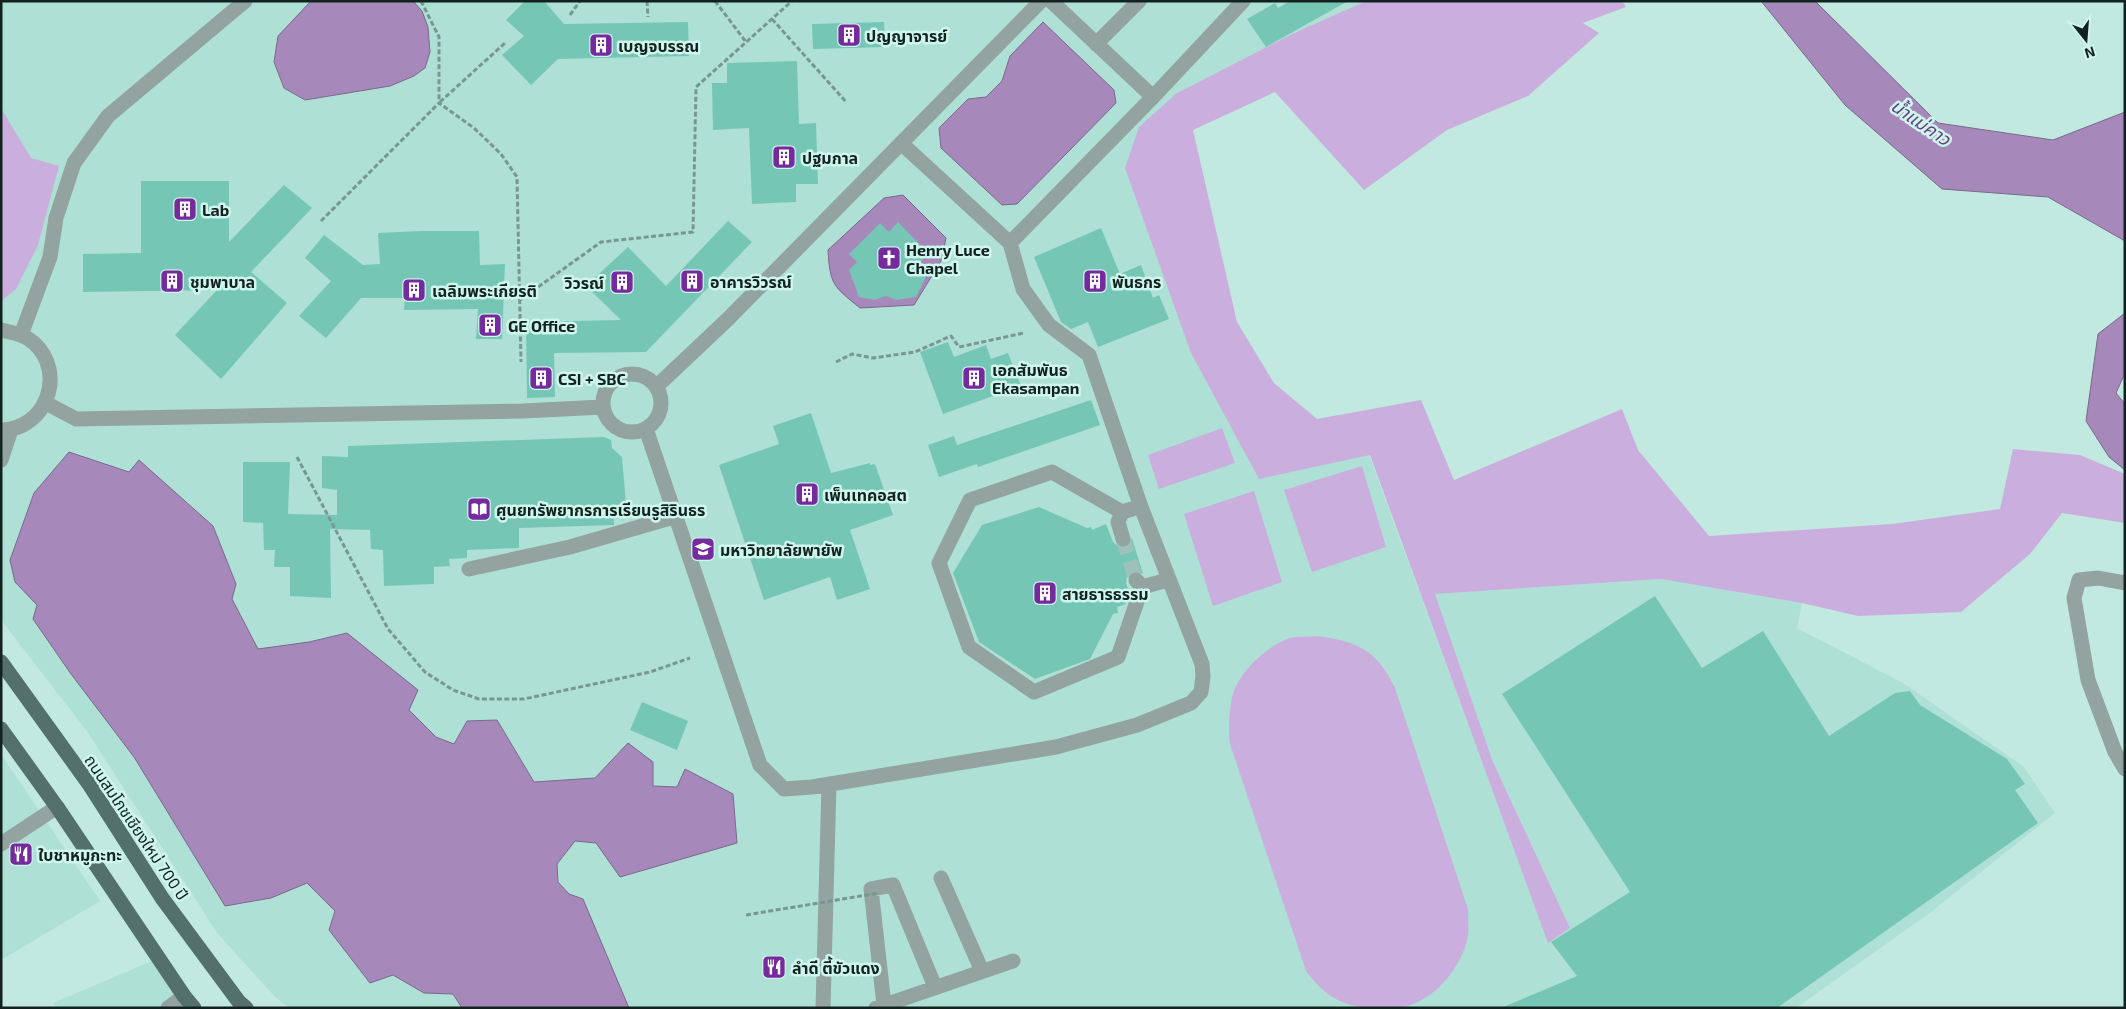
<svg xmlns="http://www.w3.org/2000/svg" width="2126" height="1009" font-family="'Exo 2','Noto Sans Thai',sans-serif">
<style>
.built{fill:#aee0d5}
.green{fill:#caafde}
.water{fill:#a688bb;stroke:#7a698c}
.building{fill:#76c6b6}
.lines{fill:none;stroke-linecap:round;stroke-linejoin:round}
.minor-tunnel{stroke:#9ec1b9;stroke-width:15;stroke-dasharray:15 8;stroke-linecap:butt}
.path{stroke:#789790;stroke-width:3;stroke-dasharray:5 2.5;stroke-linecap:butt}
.minor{stroke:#93a39f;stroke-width:15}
.major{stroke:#53716a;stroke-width:15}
.path-bridge{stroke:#789790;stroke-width:3;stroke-dasharray:5 2.5;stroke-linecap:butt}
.labels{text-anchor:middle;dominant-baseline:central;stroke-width:5;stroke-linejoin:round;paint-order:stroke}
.poi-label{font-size:16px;font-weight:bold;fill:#12221e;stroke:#cef6ed;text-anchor:start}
.street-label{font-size:16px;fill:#12221e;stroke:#cef6ed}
.water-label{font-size:18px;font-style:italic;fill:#673e80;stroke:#cef6ed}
</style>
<rect width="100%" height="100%" fill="#c1e9e0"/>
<path class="built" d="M1 1H1366L1292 34 1177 93 1191 353 1369 455 1548 942 1570 928 1493 762 1434 594 1661 579 1802 603 1797 628 1903 683 2024 767 2055 813 1931 912 1796 1008H289L276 998 218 934 86 730 1 620Z
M1 754 100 901 1 960Z
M152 961 184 996 168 1008H56L53 1003Z"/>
<path class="green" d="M1366 1H1622L1626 7 1583 23 1599 33 1528 96 1447 130 1364 190 1275 92 1193 130 1237 322 1274 383 1317 419 1421 400 1454 480 1622 409 1638 450 1709 536 1892 524 2000 509 2013 449 2080 455 2125 474V523L2062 513 2030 554 1961 612 1858 616 1802 603 1661 579 1435 594 1493 762 1570 928 1548 943 1370 455 1259 479 1191 353 1125 168 1139 127 1177 93 1292 34Z
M1 108 31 158 59 166 38 245 16 289 1 301Z
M1222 428 1235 463 1159 489 1148 455Z
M1362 466 1386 547 1312 572 1284 490Z
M1254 491 1282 582 1213 606 1184 514Z
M1318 636C1358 642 1377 650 1395 688L1468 909C1468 918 1469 928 1468 936 1462 967 1435 1000 1404 1007 1395 1009 1386 1008 1377 1008 1344 1008 1325 997 1306 971L1230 744C1228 729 1229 699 1236 686 1246 666 1269 645 1290 638 1298 636 1309 637 1318 636Z"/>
<path class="water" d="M311 1H413L422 11 428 27 430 52 425 68 414 76 390 86 305 100 284 88 274 62 278 36Z
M1761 1H1815L1938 123 2053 140 2125 112V241L2048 197 1942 189 1845 105Z
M1043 22 1114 90 1116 103 1017 204 1002 205 941 148 939 128 968 99 986 97 1002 81 1010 56Z
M903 195 946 238 941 261 914 305 860 308C833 286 830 285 828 250L884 198Z
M2125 313V373L2116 393 2125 404V470L2109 457 2086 421 2098 334Z
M69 452 129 472 139 460 213 526 236 584 232 599 258 649 309 642 347 633 418 690 409 710 436 737 454 744 467 721 497 720 534 782 595 778 628 743 653 762V786L677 787 685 769 733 794 737 843 620 877 596 843 575 841 557 864 558 882 569 894 583 899 629 1008H462L453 994 424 993 393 975 370 983 329 930 335 911 307 883 271 898 225 906 134 757 71 674 33 619 37 605 15 582 10 560 34 493Z"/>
<path class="building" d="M525 1H544L564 24 688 22 689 56 558 59 531 85 502 55 524 36 506 20Z
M1290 1H1348L1266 47 1247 19 1275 3 1278 8Z
M884 22 885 47 813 49 812 24Z
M797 61 799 124 816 123 818 184H796V202L752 204 749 128 713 130 712 83H727V63Z
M141 181H229V242L284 185 312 208 251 272 287 303 221 379 175 335 217 290 83 292V254L141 253Z
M728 221 752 242 646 352 554 353 555 397 527 398 526 322 621 320 586 286 628 247 666 286Z
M898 222 928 253 920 263 928 272 916 297 896 300 886 296 874 300 859 297 849 270 857 262 849 254 880 223 889 232Z
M1101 228 1120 274 1141 265 1153 298 1159 295 1169 319 1098 347 1088 322 1071 329 1061 322 1034 257Z
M421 231H479L480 265 505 264 502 339H476L478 309 404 310 405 298H361L326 338 299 316 331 281 305 258 324 235 363 265 380 264 378 233Z
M948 342 954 357 986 345 991 359 1008 353 1021 386 943 414 920 352Z
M1091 400 1100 425 978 467 977 464 939 477 928 445 954 436 957 445Z
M811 413 831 473 870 463V465L875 464 893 515 850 530 870 589 837 600 830 577 764 600 719 465 779 444 773 426Z
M604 437 611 440 612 448 622 457 626 504 614 514V525L519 528V548L467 550V558L449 559 450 566 434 567V584L384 586 383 550 371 549 370 530 330 529 331 598 290 596V567H274L275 550H264L263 523 243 522V462H290L288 514 337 515V490L322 488V456L348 457V446Z
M1039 507 1087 528 1091 527 1092 530 1106 524 1113 542 1120 548 1129 546 1132 538 1143 574 1134 571 1127 576 1126 583 1130 594 1126 604 1117 607 1118 613 1113 614 1090 659 1035 679 979 642 953 573 982 525Z
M1655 596 1702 668 1763 631 1829 736 1895 693 1910 691 1920 705 2007 759 2025 784 2015 790 2038 823 1777 1008H1501L1577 976 1551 942 1630 892 1502 694Z
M642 702 688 721 677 750 630 730Z"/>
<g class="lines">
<path class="minor-tunnel" d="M1123 539 1136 580"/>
<path class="path" d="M421 1 439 37V103
M647 1 648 17
M715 1 746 42
M570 15 580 1
M772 19 847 103
M440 102 505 43
M321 221 439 103 474 128 501 154 517 177 521 362
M520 300 601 242 693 232 696 87 792 1
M836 362 852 354 873 358 915 352 951 336 959 347 1024 333
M297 457 388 629 425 672 453 690 479 699H524L650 672 690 658"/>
<path class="minor" d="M1051 1 1153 97
M1096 44 1139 1
M1010 243 1153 97 1243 1
M1 330C13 333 24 334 34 343 67 373 46 430 1 430
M21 335 50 257 56 218 74 163 108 116 245 1
M603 403a29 29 0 1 1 58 0a29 29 0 1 1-58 0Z
M657 386 728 319 1041 1
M46 403 76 419 523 411 603 407
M646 429 760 765 784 789 812 787 1056 747 1137 725 1191 703 1201 692 1203 676 1202 664 1141 507 1089 355 1049 325 1023 289 1010 243 901 143
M1 460 11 430
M1122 512 1052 472 970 500 939 563 969 647 1034 692 1118 657 1142 587
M1123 539 1118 522 1122 512 1132 509
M469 569 570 547 677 516
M1136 580 1142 587 1168 580
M2125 583 2098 578 2079 580 2074 598 2088 680 2115 752 2125 769
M1 844 57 807
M941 878 982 971
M884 1005 871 889 893 885 935 987
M168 1008 184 996
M823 1008 829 784
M876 1008 1013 961"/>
<path class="major" d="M1 662 89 784 162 898 239 1002 246 1008
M1 729 57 807 184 996 194 1008"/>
<path class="path-bridge" d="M746 915 879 893"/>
</g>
<defs>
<g id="building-square" transform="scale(1.25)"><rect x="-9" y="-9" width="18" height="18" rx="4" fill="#752a9d" stroke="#cef6ed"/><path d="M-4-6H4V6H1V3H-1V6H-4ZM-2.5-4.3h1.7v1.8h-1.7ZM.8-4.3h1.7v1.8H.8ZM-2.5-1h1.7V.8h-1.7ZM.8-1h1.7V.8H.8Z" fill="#fff"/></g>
<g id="church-square" transform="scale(1.25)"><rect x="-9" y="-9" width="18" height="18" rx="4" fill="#752a9d" stroke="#cef6ed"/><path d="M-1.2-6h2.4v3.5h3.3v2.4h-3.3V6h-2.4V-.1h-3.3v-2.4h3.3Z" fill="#fff"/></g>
<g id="library-square" transform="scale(1.25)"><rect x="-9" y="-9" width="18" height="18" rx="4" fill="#752a9d" stroke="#cef6ed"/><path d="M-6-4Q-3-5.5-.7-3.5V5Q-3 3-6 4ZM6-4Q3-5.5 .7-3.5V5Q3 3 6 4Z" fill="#fff"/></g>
<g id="university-square" transform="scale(1.25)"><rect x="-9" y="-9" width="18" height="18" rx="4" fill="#752a9d" stroke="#cef6ed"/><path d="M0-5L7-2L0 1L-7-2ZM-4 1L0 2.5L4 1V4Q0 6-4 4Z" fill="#fff"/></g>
<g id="restaurant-square" transform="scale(1.25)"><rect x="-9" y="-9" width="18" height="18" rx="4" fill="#752a9d" stroke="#cef6ed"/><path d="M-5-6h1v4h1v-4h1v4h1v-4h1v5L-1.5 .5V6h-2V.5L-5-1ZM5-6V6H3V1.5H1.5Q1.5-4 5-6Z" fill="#fff"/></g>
</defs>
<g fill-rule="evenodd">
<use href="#building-square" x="849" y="35"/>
<use href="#building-square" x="601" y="45"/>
<use href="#building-square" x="784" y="157"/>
<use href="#building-square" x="185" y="209"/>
<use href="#church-square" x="889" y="258"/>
<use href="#building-square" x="172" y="281"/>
<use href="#building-square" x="692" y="281"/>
<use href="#building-square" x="1095" y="281"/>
<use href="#building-square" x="622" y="282"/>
<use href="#building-square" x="414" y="290"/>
<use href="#building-square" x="490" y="325"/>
<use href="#building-square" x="541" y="378"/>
<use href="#building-square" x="974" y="378"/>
<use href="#building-square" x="807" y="494"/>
<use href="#library-square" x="479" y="509"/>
<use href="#university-square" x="703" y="549"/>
<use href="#building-square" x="1045" y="593"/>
<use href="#restaurant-square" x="21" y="854"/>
<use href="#restaurant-square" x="774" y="967"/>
</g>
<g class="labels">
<g class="poi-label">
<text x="866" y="35">ปญญาจารย์</text>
<text x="618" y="45">เบญจบรรณ</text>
<text x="802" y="157">ปฐมกาล</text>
<text x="202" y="209">Lab</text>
<text x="906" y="249">Henry Luce<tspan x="906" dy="18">Chapel</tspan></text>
<text x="190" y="281">ชุมพาบาล</text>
<text x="710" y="281">อาคารวิวรณ์</text>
<text x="1112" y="281">พันธกร</text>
<text x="604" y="282" text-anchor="end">วิวรณ์</text>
<text x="432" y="290">เฉลิมพระเกียรติ</text>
<text x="508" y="325">GE Office</text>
<text x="992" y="369">เอกสัมพันธ<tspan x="992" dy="18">Ekasampan</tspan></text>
<text x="558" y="378">CSI + SBC</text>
<text x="824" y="494">เพ็นเทคอสต</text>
<text x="496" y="509">ศูนยทรัพยากรการเรียนรูสิรินธร</text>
<text x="720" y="549">มหาวิทยาลัยพายัพ</text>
<text x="1062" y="593">สายธารธรรม</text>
<text x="38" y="854">ใบชาหมูกะทะ</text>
<text x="792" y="967">ลำดี ตี้ขัวแดง</text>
</g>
<g class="street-label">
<text transform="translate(137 827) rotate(56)">ถนนสมโภชเชียงใหม่ 700 ปี</text>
</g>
<g class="water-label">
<text transform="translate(1921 122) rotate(34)">น้ำแม่คาว</text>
</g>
</g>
<rect width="2126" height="1009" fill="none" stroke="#12221e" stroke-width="5"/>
<g transform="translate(2086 40) rotate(163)" stroke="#cef6ed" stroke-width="4" paint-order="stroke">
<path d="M0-4L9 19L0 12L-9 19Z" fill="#12221e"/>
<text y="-8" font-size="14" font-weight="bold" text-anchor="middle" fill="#12221e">N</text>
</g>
</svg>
